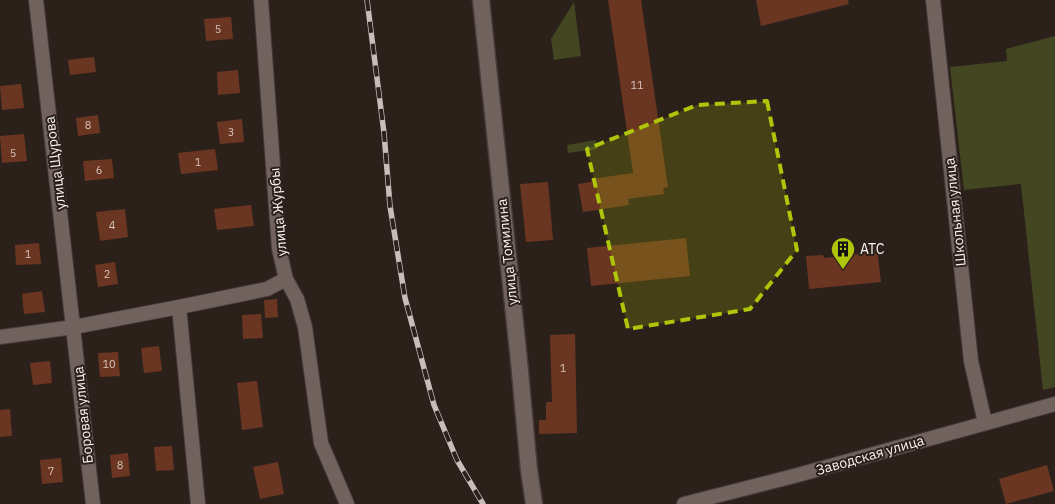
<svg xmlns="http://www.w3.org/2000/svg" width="1055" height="504" font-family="'IBM Plex Sans',sans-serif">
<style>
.green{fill:#424722}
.building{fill:#6a3621}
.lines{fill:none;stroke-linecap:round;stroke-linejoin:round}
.minor-casing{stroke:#473c39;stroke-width:16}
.tertiary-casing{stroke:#473c39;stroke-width:19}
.minor{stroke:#71625d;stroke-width:14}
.tertiary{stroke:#71625d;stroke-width:16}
.rail-casing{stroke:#c7beb9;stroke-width:5.5}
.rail{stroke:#2c201b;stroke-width:4;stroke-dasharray:11;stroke-linecap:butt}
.marked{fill:#aec509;fill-opacity:0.2;stroke:#aec509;stroke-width:4;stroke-dasharray:10 6;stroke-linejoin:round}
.labels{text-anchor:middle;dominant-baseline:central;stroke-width:4;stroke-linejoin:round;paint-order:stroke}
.number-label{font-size:11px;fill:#d6c3bb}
.street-label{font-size:14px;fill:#faf2ee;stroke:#2c201b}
.poi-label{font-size:14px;fill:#faf2ee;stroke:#2c201b;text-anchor:start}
</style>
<rect width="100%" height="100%" fill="#2c201b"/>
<path class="green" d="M574 2 581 56 554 60 551 39Z
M1055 36V387L1043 390 1021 184 964 190 950 67 1007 61 1006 49Z
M596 140 597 149 568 153 567 145Z"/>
<path class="building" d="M608 0H641L668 187 663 188 664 194 628 199 629 205 583 212 578 184 591 182V179L633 173Z
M756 0H848L849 4 761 26Z
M231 17 233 39 206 41 204 19Z
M94 57 96 72 70 75 68 60Z
M238 70 240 93 218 95 217 72Z
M21 84 24 108 2 110 0 86Z
M98 115 100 133 78 136 76 118Z
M242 119 244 142 220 144 217 122Z
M24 134 27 161 2 163 0 136Z
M215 149 218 170 181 174 178 153Z
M112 159 114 178 85 181 83 161Z
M548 182 553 240 526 242 520 184Z
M251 205 254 226 217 230 214 209Z
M125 209 128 237 100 241 96 212Z
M686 238 690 276 591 286 587 248Z
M39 243 41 264 16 265 15 245Z
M877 248 881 282 809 289 806 256 823 255 824 258 861 254 860 249Z
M115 262 118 284 98 287 95 265Z
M42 291 45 312 24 314 22 294Z
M277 299 278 317 265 318 264 300Z
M261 314 263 338 243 339 242 315Z
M575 334 577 433 539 434V420H546V402H552L550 335Z
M159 346 162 371 144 373 141 348Z
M118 352 120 376 100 377 98 353Z
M50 361 52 383 33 385 30 363Z
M257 381 263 427 242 430 237 383Z
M10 409 12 436 0 437V410Z
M172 446 174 470 156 471 154 447Z
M128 453 130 476 112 478 110 455Z
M61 458 63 482 42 484 40 460Z
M278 462 284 494 260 499 253 467Z
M1047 465 1054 491 1006 504 999 479Z"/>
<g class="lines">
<g class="minor-casing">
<path id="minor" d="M36 0 93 504
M261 0 279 249 286 279 297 299 305 327 321 443 347 504
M933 0 971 361 985 423
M179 307 198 504
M0 337 74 327 179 307 267 289 286 279
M684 504 794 476 1055 404"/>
</g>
<g class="tertiary-casing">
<path id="tertiary" d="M481 0 519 361 529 470 534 504"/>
</g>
<use href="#minor" class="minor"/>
<use href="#tertiary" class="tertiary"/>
<g class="rail-casing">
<path id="rail" d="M367 0 384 133 390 206 405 298 434 405 457 460 483 504"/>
</g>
<use href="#rail" class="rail"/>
</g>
<path class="marked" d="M767 101 797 250 750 309 628 329 587 149 697 105Z"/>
<defs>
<g id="building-pin" transform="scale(1.25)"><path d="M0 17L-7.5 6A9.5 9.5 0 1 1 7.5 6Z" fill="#aec509" stroke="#2c201b"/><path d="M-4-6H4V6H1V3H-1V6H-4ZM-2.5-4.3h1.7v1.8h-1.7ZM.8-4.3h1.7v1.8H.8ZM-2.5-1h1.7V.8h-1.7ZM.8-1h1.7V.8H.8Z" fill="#111"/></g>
</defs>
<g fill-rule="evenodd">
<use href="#building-pin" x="843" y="249"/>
</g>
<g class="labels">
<g class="number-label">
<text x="218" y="29">5</text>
<text x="637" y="85">11</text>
<text x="88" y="125">8</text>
<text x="231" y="132">3</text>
<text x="13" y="153">5</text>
<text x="198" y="162">1</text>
<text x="99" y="170">6</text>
<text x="112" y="225">4</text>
<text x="28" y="254">1</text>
<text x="107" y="274">2</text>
<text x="109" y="364">10</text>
<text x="563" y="368">1</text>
<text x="120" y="465">8</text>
<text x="51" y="471">7</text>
</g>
<g class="street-label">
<text transform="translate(55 163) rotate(-97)">улица Щурова</text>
<text transform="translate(278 212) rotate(-95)">улица Журбы</text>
<text transform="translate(955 212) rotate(-96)">Школьная улица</text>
<text transform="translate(507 252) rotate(-96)">улица Томилина</text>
<text transform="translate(83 415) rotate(-96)">Боровая улица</text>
<text transform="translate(870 455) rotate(-16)">Заводская улица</text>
</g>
<g class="poi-label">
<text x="860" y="249">АТС</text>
</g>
</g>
</svg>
